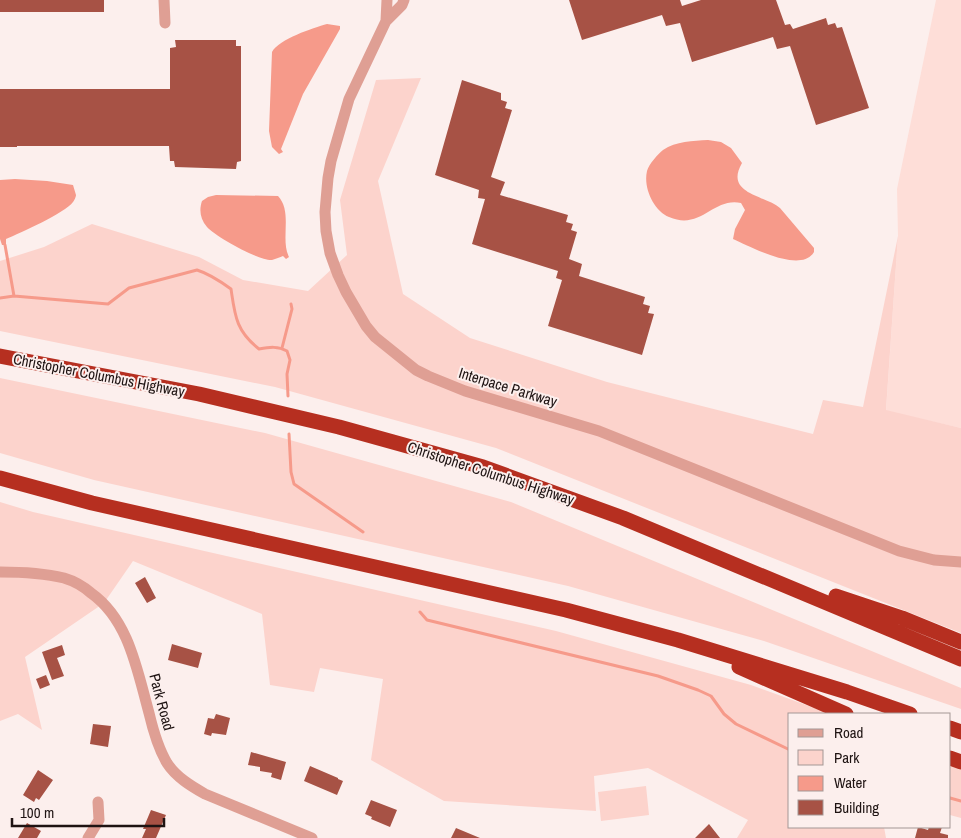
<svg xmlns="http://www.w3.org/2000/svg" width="961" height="838" font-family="'Archivo Narrow',sans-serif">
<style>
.built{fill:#feded8}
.green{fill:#fcd3cc}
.water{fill:#f69a8a}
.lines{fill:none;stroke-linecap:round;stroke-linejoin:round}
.stream{stroke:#f69a8a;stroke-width:3}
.building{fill:#a75245}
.minor{stroke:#df9f94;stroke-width:11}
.highway{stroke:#b62f20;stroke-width:15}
.labels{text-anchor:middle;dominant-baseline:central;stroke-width:4;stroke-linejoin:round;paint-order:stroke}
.street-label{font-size:15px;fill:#1e1312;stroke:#fcefed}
</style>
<rect width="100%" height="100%" fill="#fcefed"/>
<path class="built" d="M936 0H961V428L886 411 898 236 897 189Z"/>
<path class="green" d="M421 78 378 181 403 294 470 338 607 382 813 434 823 400 863 407 898 236 886 410 961 428V633L496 448 275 387 0 331V261L44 247 92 224 199 257 243 280 308 291 347 255 340 200 376 80Z
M0 378 265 433 511 502 961 688V709L764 641 568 586 94 480 0 453Z
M0 502 33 512 556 631 751 685 831 714H790V827H884L886 838H737L748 820 648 768 594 776 596 811 444 801 371 760 383 679 320 668 314 692 270 685 262 614 133 561 104 603 25 657 42 730 18 714 0 721Z
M950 757 961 761V818L950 815Z
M646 786 649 815 601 821 598 792Z"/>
<path class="water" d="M327 24 340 26V29L303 94 281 149 283 152 279 154 272 147 269 131 272 52C279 39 313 28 327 24Z
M708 140 721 142 731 148 742 163C724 194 765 195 780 208L814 248V252C801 274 751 247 733 239L735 229 745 210 741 203C713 197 701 231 669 217 654 211 643 188 647 171 649 164 658 154 663 150 676 141 693 141 708 140Z
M15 179 47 181 73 185 76 195C76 197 74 201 73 202 65 213 20 233 6 239V245H2L0 239V180Z
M216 195 278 196C293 212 280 239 289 257L286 259 283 256C280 257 276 259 272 260 259 261 216 237 207 227 200 219 199 210 202 201L208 197Z"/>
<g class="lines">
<path class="stream" d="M5 245 14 296
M0 298 14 296 108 304 129 288 197 270C210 274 220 281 231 289 235 316 236 331 259 349 270 347 278 346 287 351L290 360 287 374 288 396
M282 348 292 309 291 304
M289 434 291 472 294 484 363 532
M420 612 427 620 658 676 698 690 711 696 724 714 736 724 790 750
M950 798 961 801"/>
</g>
<path class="building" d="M0 0H104V12H0Z
M569 0H680L682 6 701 0H776L785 25 790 24 793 29 826 18 828 25 835 23 837 28 842 27 869 108 816 125 790 46 777 49 773 37 692 62 680 23 666 26 662 15 582 40Z
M175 40H236V46H241V161L237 162 236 169 175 167 174 161H170L169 146H17V147H0V89H170V48L176 47Z
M462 80 501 93V100L507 102 505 108 512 110 491 177 505 182 500 195 568 215 566 222 573 224 571 230 577 232 569 259 582 264 579 276 645 297 643 304 650 306 648 313 654 314 642 355 548 326 562 280 556 278 558 271 472 244 485 199 478 198 479 190 435 175Z
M145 577 156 598 147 603 135 583Z
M172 644 202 653 198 668 168 660Z
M62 645 65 655 57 658 64 676 52 680 42 652Z
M46 675 50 685 40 689 36 679Z
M216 714 230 718 226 735 212 733 211 736 204 734 208 718 214 719Z
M93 724 111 726 108 747 90 744Z
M251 752 286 762 281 780 271 777 272 773 260 771V767L248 765Z
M310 766 338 778V779L343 781 337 795 304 781Z
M38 770 53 780 39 800 36 798 34 802 23 795Z
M371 800 397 810 390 827 371 819 372 817 365 814Z
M151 810 166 815 156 838H142L146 829H143Z
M27 823 41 831 37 838H18Z
M709 824 720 838H695Z
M918 827 928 830 929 827H942L940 833 948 835V838H915Z
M456 828 480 838H451Z"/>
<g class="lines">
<path class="minor" d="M164 0 165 23
M404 0 402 5 386 21 349 99 331 161 328 178 325 212 326 231 330 253 338 275 346 292 366 326 375 337 416 370 428 376 465 391 599 431 899 551 934 560 961 562
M386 21 387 0
M0 572C21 572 43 573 64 578 74 581 83 586 91 593 129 620 137 670 149 713 153 730 158 748 167 763 176 777 191 786 205 794L312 838
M88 838 99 820 98 802"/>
<path class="highway" d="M0 356 199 394 339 427 483 467 623 518 961 659
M0 478 92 503 566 610 678 640 847 692 910 714
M836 596 902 618 961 642
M739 667 846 714
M950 728 961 732
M950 758 961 762"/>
</g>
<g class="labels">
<g class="street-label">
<text transform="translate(99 375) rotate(11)">Christopher Columbus Highway</text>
<text transform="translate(508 387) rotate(17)">Interpace Parkway</text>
<text transform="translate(491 473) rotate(18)">Christopher Columbus Highway</text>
<text transform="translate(162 702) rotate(75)">Park Road</text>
</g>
</g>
<rect x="788" y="713" width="162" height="115" fill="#fcefed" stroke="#a39795"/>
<rect x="798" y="729" width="25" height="8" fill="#df9f94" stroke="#a39795"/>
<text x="834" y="738" font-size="15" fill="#1e1312">Road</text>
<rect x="798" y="750" width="25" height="15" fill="#fcd3cc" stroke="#a39795"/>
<text x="834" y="763" font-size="15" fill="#1e1312">Park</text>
<rect x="798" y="776" width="25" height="15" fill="#f69a8a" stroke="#a39795"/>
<text x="834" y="788" font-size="15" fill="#1e1312">Water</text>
<rect x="798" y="800" width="25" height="15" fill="#a75245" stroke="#a39795"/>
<text x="834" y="813" font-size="15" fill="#1e1312">Building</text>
<path d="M12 818v8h152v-8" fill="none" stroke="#1e1312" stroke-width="2.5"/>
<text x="20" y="818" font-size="15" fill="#1e1312" stroke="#fcefed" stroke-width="4" paint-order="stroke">100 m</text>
</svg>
